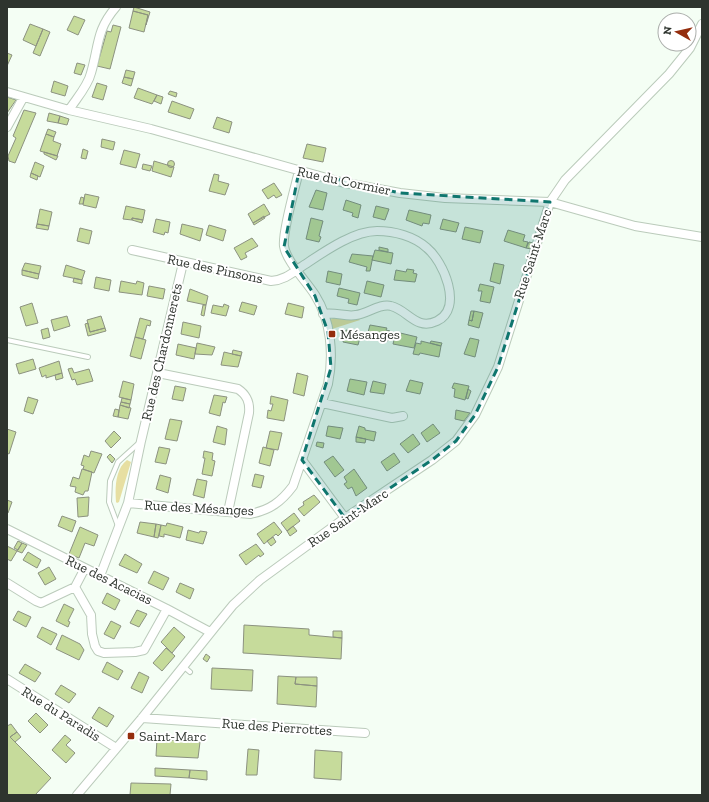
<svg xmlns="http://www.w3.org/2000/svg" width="709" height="802" font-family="'Zilla Slab',serif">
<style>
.green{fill:#e7dfa2}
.building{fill:#c6db9b;stroke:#8c9280}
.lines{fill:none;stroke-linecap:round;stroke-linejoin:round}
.lane-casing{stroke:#bbcbbb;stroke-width:6}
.street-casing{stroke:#bbcbbb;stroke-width:10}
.lane{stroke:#fff;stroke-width:4}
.street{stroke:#fff;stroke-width:8}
.marked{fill:#0f766e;fill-opacity:0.2;stroke:#0f766e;stroke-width:3;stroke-dasharray:8 5;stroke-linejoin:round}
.poi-dot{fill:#942d0d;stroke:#fff;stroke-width:1.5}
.labels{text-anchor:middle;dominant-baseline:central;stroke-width:4;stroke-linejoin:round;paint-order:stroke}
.street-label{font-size:14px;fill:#2e342e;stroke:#fff}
.poi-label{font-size:14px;fill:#2e342e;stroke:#fff;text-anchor:start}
</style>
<rect width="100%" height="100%" fill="#f4fef4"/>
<path class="green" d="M336 316 358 318 360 320 332 329 330 320Z
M127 460 131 462 119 502 117 503 116 502C115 489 115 469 127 460Z"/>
<path class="building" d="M134 7 150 12 146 25 148 15 133 11Z
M133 11 148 15 144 32 129 28Z
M74 16 85 20 78 35 67 30Z
M30 24 43 29 36 46 23 40Z
M113 25 121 27 110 69 97 66 107 31 111 32Z
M43 29 50 32 40 56 33 53Z
M7 53 12 55 7 66Z
M77 63 85 65 81 75 74 73Z
M126 70 135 72 133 79 124 77Z
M124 77 133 79 131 86 122 83Z
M54 81 68 86 65 96 51 92Z
M97 83 107 86 103 100 92 97Z
M138 88 157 95 152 104 134 98Z
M170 91 177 93 176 97 168 94Z
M157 95 163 97 161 104 154 101Z
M7 97 16 100 7 113Z
M172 101 194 109 190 119 168 112Z
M24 110 36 113 15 163 9 161 8 156 16 138 13 136Z
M49 113 60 116 58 123 47 121Z
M60 116 69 119 67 125 58 123Z
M217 117 232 122 229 133 213 128Z
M48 129 56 132 54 137 46 134Z
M46 134 54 137 53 141 61 144 57 156 40 151Z
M102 139 115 142 113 150 101 147Z
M307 144 326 148 323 162 303 158Z
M83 149 88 151 86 159 81 158Z
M124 150 140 154 136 168 120 164Z
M44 152 58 156 56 160 44 154Z
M167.5 164a3.5 3.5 0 1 1 7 0a3.5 3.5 0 1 1-7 0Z
M154 161 174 167 171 177 152 171Z
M35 162 44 166 40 177 31 173Z
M143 164 152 166 150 171 142 169Z
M31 173 38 176 37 180 30 177Z
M214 174 219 175 218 181 229 184 225 195 209 191Z
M274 183 282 195 276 198 274 195 268 199 262 190Z
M316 190 327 193 323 210 309 207Z
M85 194 99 197 96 208 83 205Z
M81 197 84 198 83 204H79Z
M346 200 361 205 358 218 352 216 353 213 343 210Z
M264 204 270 214 253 223 248 214Z
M126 206 145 210 143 220 132 218V220L123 219Z
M376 206 389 209 385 220 373 217Z
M40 209 52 212 49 226 37 224Z
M409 210 431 215 429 224 423 223 422 226 406 220Z
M264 216 265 218 254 225 253 223Z
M132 218 143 220 142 223 132 220Z
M311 218 323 221 319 236 321 237 319 242 306 239Z
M156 219 170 222 168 233 165 232 164 235 153 232Z
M443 219 459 223 456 232 440 229Z
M37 224 49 226 48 230 36 228Z
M182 224 203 229 200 241 180 234Z
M209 225 226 230 223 241 206 235Z
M465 227 483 231 480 243 462 239Z
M80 228 92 231 89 244 77 241Z
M508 230 525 235 523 241 528 242 526 248 504 241Z
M252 238 258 246 245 253 247 257 241 260 234 248Z
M529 242 533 243 531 249 526 248Z
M379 247 388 249V252L379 250Z
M375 250 393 253 391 264 372 260Z
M352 254 373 256 370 271H366L367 267 349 262Z
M25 263 41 266 39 274 22 270Z
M494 263 504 265 500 284 490 281Z
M66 265 85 271 82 280 63 276Z
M407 269 414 270 413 273 417 274 415 282 394 280 396 270 406 272Z
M22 270 39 274 38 279 22 275Z
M328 271 342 274 340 285 326 282Z
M96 277 111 280 109 291 94 288Z
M74 278 82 280V284L73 282Z
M121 281 136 284 137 281 144 283 142 295 119 292Z
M367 281 384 285 381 297 364 293Z
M480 284 494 287 490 303 480 301 482 291H478Z
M149 286 165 289 163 299 147 296Z
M339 288 360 293 357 305 348 303 349 299 337 296Z
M190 289 208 296 206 305 187 301Z
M242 302 257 306 254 315 239 311Z
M32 303 38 323 26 326 20 307Z
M288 303 304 307 302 318 285 314Z
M224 304 229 306 226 316 211 313 213 305 223 307Z
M203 305H206L204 316 201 315Z
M471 311H474L472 321 469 320Z
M474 311 483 313 479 328 468 325 469 320 472 321Z
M67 316 70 326 54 331 51 320Z
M101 316 105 328 90 332 87 320Z
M140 318 151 321 150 326 147 325 143 339 135 337Z
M183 322 201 326 199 338 181 334Z
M88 323 90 332 105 328 106 331 88 336 85 324Z
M370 325 387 328 386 330 390 331 388 341 367 336Z
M48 328 50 337 43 339 41 330Z
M346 330 361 334 358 345 343 342Z
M396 332 417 337 414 348 393 344Z
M135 337 146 340 141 359 130 356Z
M470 338 479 340 475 357 464 354Z
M421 341 441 346 439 357 420 353 419 355 413 354 416 343 421 344Z
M431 341 442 343 441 346 430 343Z
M197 343 215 347 212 355 195 354Z
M178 344 196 348 194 359 176 355Z
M233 350 242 352 241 356 232 354Z
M224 352 241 356 238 367 221 365Z
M33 359 36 369 19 374 16 364Z
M59 361 62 373 46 378V375L42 377 39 368Z
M72 368 74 373 89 369 93 381 77 385 75 379 72 380 68 369Z
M62 373 63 378 56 380 55 375Z
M297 373 308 376 304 396 293 393Z
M350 379 367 382 364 395 347 391Z
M410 380 423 383 420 394 406 391Z
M123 381 134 384 131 400 119 397Z
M373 381 386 384 384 394 370 392Z
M454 383 469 386 465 400 454 397 455 389 452 388Z
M175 386 186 388 183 401 172 399Z
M468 389 471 391 468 399 466 398Z
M214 395 227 397 225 403 223 402 220 416 209 413Z
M271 396 288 400 284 421 267 418 268 410 271 411 273 404H270Z
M28 397 38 400 33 414 24 411Z
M122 398 131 400 130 404 121 402Z
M121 402 130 404 129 408 120 405Z
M120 405 131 408 128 419 118 417Z
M115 409 119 410 118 417 113 416Z
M456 410 470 413 464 421 455 419Z
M170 419 182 421 177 441 165 439Z
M433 424 440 433 427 442 421 433Z
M217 426 227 429 225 445 213 442Z
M328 426 343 428 340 439 326 436Z
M359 426 365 428V430L376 432 374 441 356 437Z
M7 429 16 432 9 454 7 453Z
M114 431 121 438 111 448 105 441Z
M270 431 282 433 278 450 266 448Z
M413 434 420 444 408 453 400 444Z
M356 437 366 439 365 443 356 442Z
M317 442 324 443 323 448 316 446Z
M159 447 170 449 166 464 155 462Z
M263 447 274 450 270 466 259 463Z
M91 451 102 454 94 473 83 469 84 466 81 465 84 455 89 457Z
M204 451 213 453 212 460 215 461 212 476 202 474 205 458H203Z
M394 453 400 462 387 471 381 462Z
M110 454 115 459 112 463 107 457Z
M333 456 344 470 335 477 324 462Z
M82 469 92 472 88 491H85L83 495 75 492 76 487 70 486 73 477 79 479Z
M354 469 367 488 356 496 352 487 348 489 344 484 347 482 344 477Z
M255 474 264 476 261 488 252 486Z
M160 475 171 478 168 493 156 489Z
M197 479 207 481 204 498 193 495Z
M314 495 320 502 304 516 298 509 304 505 303 502Z
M89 497 88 516 78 517 77 498Z
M7 500 12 502 8 513 7 512Z
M294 513 300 521 287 531 281 523Z
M62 516 76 521 72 532 58 526Z
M140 522 156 524 154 537 137 533Z
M274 522 282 532 278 536 276 534 264 544 257 534Z
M167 523 183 527 180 538 164 534V537L159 536 161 525 166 526Z
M156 524 161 525 158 538 154 537Z
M293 526 297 531 290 536 287 531Z
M80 527 98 535 94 546 85 543 79 558 69 554Z
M188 530 199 533 200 531 207 532 203 544 186 540Z
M273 537 276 542 271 546 267 541Z
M18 541 22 543 18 550 14 548Z
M22 543 27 545 22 553 17 551Z
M256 544 264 554 260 557 259 555 246 565 239 555Z
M7 546 17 551 11 561 7 559Z
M28 552 41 560 37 568 23 560Z
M125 554 142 564 137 573 119 565Z
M49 567 56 579 45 585 38 573Z
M154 571 169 578 163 590 148 583Z
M180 583 194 589 190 599 176 592Z
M107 593 120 600 115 610 102 603Z
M64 604 74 609 68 621 70 622 68 627 56 621Z
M137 610 147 614 139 627 130 623Z
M18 611 31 617 26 627 13 620Z
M111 621 121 626 114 639 104 634Z
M244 625 309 629V635L342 638 341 659 243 653Z
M42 627 57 634 51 645 37 637Z
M174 627 185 637 172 653 161 642Z
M333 631H342V638L333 637Z
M62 635 80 644 84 650 79 660 56 649Z
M166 648 175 656 162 671 153 663Z
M206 654 210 657 207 662 203 659Z
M107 662 123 671 118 680 102 672Z
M25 664 41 673 35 682 19 673Z
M212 668 253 670 252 691 211 689Z
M139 672 149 677 142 693 131 688Z
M278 676 296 677 295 684 317 686 316 707 277 704Z
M296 677H317V686L295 684Z
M61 685 76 694 69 703 55 694Z
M99 707 114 716 107 727 92 718Z
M36 713 48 725 40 733 28 721Z
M11 724 17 732 10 737 51 778 35 795H7V726Z
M17 732 21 737 15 742 10 737Z
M65 735 71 740 66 745 75 753 66 763 52 750Z
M157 739 200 742 198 758 156 756Z
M248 749 259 750 257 775H246Z
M315 750 342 752 341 780 314 778Z
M155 768 190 770 189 778 155 776Z
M190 770 207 771V780L189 778Z
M131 783 171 784 170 795H130Z"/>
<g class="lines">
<g class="lane-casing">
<path id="lane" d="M7 340 88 357
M118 526 109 502 110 481 118 462 139 443
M183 666 190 672"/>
</g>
<g class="street-casing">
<path id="street" d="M7 92 69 110 151 129 341 182 400 193 445 198 550 202 635 226 702 237
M69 110C76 99 88 86 91 73 99 46 96 30 116 7
M7 127 23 98
M132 250 271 281C284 280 291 274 301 267 321 254 352 231 377 231 394 231 414 236 427 248 443 261 464 308 437 321 416 331 408 310 391 306 380 303 367 314 356 315 346 317 336 312 323 314
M158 373 238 389C247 395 250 402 249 413L228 512
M322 403 392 418 403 416
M302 460 345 518
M128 503 250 514C270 510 281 502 293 486L328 384C334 355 331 320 315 295 307 282 286 261 284 246 282 232 295 188 299 171
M7 529 167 609 210 632
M100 576 128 503 141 441 183 263
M7 583 36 601 41 603 75 587 91 615 92 634 95 646 98 651 104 653 135 652 144 650 167 609
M75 587 85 568
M7 679 116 748
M142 718 365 733
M77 795 142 718 215 627 233 605 260 580 345 518 432 460 456 441 475 415 498 367 550 202 565 180 669 74 690 48 702 24"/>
</g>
<use href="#lane" class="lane"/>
<use href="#street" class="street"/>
</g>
<path class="marked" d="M299 171 400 193 550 202 498 367 475 415 456 441 432 460 345 518 302 460 331 368 328 332 315 296 284 247Z"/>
<g class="poi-dot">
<rect x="328" y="330" width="8" height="8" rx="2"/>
<rect x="127" y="732" width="8" height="8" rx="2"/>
</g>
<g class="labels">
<g class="street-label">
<text transform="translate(344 181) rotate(12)">Rue du Cormier</text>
<text transform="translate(533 254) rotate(-72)">Rue Saint-Marc</text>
<text transform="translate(215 269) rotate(12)">Rue des Pinsons</text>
<text transform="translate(162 352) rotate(-77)">Rue des Chardonnerets</text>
<text transform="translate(199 508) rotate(3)">Rue des Mésanges</text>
<text transform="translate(348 518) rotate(-34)">Rue Saint-Marc</text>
<text transform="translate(109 580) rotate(26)">Rue des Acacias</text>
<text transform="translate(61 714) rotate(32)">Rue du Paradis</text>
<text transform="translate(277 727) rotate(4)">Rue des Pierrottes</text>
</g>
<g class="poi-label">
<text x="340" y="334">Mésanges</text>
<text x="139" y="736">Saint-Marc</text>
</g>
</g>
<rect width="709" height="802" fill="none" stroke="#2e342e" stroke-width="16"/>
<g transform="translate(677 32) rotate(278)"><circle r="19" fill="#ffffff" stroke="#abaeab"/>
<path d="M0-3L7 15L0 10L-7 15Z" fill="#942d0d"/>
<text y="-6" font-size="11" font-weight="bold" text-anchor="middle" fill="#2e342e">N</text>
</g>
</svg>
